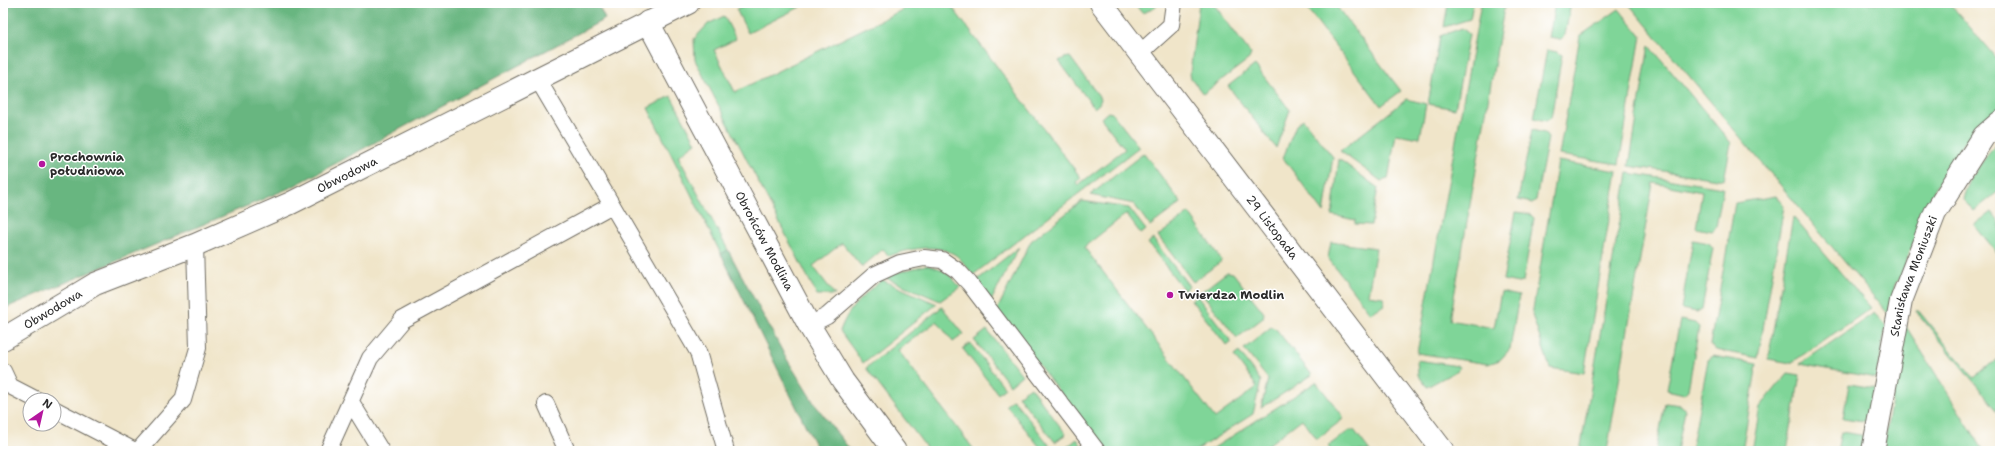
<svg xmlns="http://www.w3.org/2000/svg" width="2003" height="454" font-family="'Shantell Sans',sans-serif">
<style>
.green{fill:#7fd598;stroke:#558062}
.forest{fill:#67b680;stroke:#497056}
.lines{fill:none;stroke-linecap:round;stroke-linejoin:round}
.lane-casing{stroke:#706c62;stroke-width:18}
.street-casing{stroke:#706c62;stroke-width:24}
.lane{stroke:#fff;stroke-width:16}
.street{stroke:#fff;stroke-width:22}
.poi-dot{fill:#b5179e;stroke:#fff;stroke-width:1.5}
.labels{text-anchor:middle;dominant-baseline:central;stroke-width:3;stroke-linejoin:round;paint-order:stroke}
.poi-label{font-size:12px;font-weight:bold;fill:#2b2b2b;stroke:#fff;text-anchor:start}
.street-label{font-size:12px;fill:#2b2b2b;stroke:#fff}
</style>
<rect width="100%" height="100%" fill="#fff"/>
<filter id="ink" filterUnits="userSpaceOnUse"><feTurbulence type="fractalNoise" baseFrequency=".025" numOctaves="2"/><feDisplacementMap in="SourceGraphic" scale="8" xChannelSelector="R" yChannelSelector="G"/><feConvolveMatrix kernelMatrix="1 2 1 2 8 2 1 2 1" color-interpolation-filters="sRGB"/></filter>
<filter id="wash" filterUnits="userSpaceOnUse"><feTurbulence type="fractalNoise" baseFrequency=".012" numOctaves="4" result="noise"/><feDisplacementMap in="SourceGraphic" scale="16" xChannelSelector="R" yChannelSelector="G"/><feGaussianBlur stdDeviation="0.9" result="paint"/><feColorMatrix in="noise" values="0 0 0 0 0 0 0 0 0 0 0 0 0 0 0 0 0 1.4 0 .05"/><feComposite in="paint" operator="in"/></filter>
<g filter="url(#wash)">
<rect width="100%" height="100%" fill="#f0e5c9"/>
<path class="green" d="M749 3H798L800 7 748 33 736 9Z
M916 3H957L952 7 1081 178 1076 182 1078 185 1125 149 1101 118 1108 112 1112 113 1139 147 973 275C968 269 961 258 954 254 934 243 909 249 889 256L883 249 862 267 842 243 813 266 835 295H817L695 60 694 39 708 24 724 16 736 39 714 50 735 92Z
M1134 3H1158L1153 9 1142 13Z
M1199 3H1213L1251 54 1249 59 1203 94 1191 78 1190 73Z
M1303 3H1334L1401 91 1381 106Z
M1448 3H1473L1470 19 1444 27Z
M1481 3H1505L1450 320 1494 328 1501 292 1519 296 1510 349 1500 360 1488 364 1417 353Z
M1555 3H1571L1565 35 1560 40 1549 38Z
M1628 3H1955L1952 6 2000 63V110L1965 141 1934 190 1899 280 1895 284 1889 315Z
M1619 9 1641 36 1619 164 1559 155 1580 36Z
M1462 28 1469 34 1455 109 1428 104 1440 36Z
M1649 45 1731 143 1724 180 1629 166Z
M1547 50 1557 52 1562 55 1551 118 1546 121 1534 118Z
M1070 57 1101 99 1099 104 1094 108 1059 61 1064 58Z
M1255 65 1290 110 1276 148 1228 86Z
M671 96 696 143 678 156 728 250 721 254 648 108Z
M1407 99 1426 104 1420 138 1396 134 1388 179 1381 181 1340 151Z
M1303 119 1333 157 1324 213 1283 158 1296 125Z
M1532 130 1544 133 1548 138 1536 200 1532 203 1518 200Z
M2000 140V190L1974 211 1963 200C1967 178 1986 157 2000 140Z
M1144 153 1181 203 1150 226 1134 204 1090 195Z
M1339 159 1378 188 1371 225 1355 224V220L1332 215Z
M1558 161 1617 171 1584 373 1550 368 1532 315Z
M1628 173 1723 188 1716 227 1711 231 1696 228 1702 192 1653 183 1607 451H1580Z
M1776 196 1784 206 1758 358 1716 350 1710 345 1735 203Z
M1082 201 1129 208 1146 230 1141 234 1126 214 1084 247 1215 418 1257 387 1234 356 1239 352 1261 381 1253 414 1195 451H1104L997 310 1031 241Z
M1516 212 1530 214 1534 218 1523 282 1518 283 1503 280Z
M1991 212 2000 223V256L1974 225Z
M1189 213 1222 261 1193 282 1158 236Z
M1793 217 1871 308 1791 363 1768 359Z
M1153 239 1189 286 1184 290 1148 243Z
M1693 240 1709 243 1713 248 1702 309 1697 312 1681 309Z
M1331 242 1376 248 1368 295 1383 297 1385 305 1370 313 1328 258Z
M1019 247 991 301 976 281Z
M926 265C944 268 948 273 960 287L940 301 886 278 895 273Z
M1227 272 1233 273 1264 313 1263 318 1237 338 1201 292Z
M882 280 937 304 863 363 840 331C850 305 861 298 882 280Z
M1197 296 1232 342 1227 346 1191 300Z
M942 307 964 334 953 342 937 321 898 350 975 451H929L866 368Z
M1917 309 1974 378 2000 356V414L1916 311Z
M1874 313 1886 326 1876 378 1800 364Z
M1680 320 1695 323 1699 327 1688 390 1684 394 1667 390Z
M1905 325 1984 451H1883Z
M1271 327 1276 329 1312 375 1261 408 1268 379 1244 349Z
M987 330 1022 375 1010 385 974 340Z
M970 343 1005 388 998 394 963 349Z
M1713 356 1757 364 1742 451H1691L1708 360Z
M1417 360 1458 366 1459 368 1458 370 1427 387 1418 375Z
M1788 373 1800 375 1787 451H1752L1760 407Z
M1316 382 1343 416 1342 420 1317 439 1302 419 1264 448 1266 451H1209Z
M1849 384 1875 388 1870 422 1843 418Z
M1030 387 1066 434 1055 442 1018 396Z
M1013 399 1050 446 1043 451 1006 405Z
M1665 403 1681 405 1685 410 1677 451H1656Z
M1350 430H1354L1370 451H1331L1328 446Z
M1841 432 1867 436 1864 451H1837Z
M1077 439 1085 451H1062Z"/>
<path class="forest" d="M3 3H597L605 19 292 187 3 309Z
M728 250 785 356 814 403 851 451H818L721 254Z"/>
</g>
<g filter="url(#ink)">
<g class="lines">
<g class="lane-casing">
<path id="lane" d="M1140 53 1171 25 1174 3
M612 205 698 352 726 451
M809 325 827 316 874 275 900 263 924 258 942 260 958 271 969 283 1097 451
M3 371 10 386 37 400
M351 402 381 451
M546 404 567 451
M54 409 135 451
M138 451 183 400 198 348 195 245
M328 451 370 358 402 320 612 205 537 78"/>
</g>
<g class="street-casing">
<g id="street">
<path id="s1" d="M1101 3 1443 451"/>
<path id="s2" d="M648 22 809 325 843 381 895 451"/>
<path id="s3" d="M3 339 95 284 195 245 291 203 688 3"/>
<path id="s4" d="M1873 451 1901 301 1935 213 1984 136 2000 122"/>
</g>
</g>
<use href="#lane" class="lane"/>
<use href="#street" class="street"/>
</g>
</g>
<g class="poi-dot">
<circle cx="42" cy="164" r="4"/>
<circle cx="1170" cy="295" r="4"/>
</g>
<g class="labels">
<g class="poi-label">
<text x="50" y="157">Prochownia<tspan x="50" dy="14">południowa</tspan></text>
<text x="1178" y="295">Twierdza Modlin</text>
</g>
<g class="street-label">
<text stroke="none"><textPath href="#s3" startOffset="382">Obwodowa</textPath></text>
<text stroke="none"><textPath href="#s1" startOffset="282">29 Listopada</textPath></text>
<text stroke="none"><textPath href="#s2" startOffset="248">Obrońców Modlina</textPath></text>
<text stroke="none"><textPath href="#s4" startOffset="180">Stanisława Moniuszki</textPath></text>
<text stroke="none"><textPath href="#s3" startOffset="58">Obwodowa</textPath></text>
</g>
</g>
<rect width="2003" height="454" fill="none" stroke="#fff" stroke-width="16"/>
<g transform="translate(42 412) rotate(34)"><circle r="19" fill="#ffffff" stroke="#aaaaaa"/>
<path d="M0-3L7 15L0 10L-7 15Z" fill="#b5179e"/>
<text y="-6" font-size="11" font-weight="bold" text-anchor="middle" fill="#2b2b2b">N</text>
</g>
</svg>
